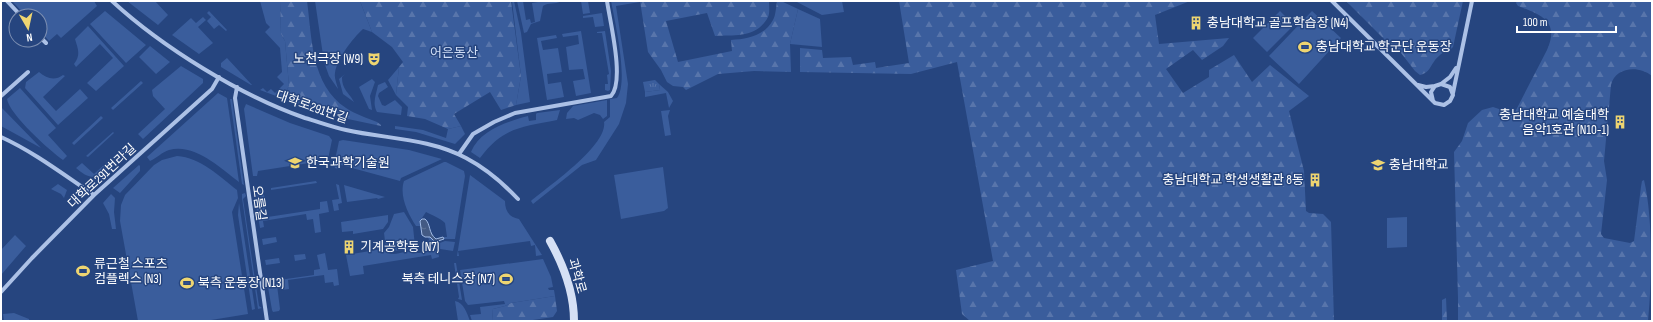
<svg xmlns="http://www.w3.org/2000/svg" width="1653" height="322" font-family="'Sofia Sans Condensed','Noto Sans KR',sans-serif">
<style>
.green{fill:#3a5d9c}
.forest{fill:url(#forest-firs)}
.park{fill:url(#park-tufts)}
.water{fill:url(#water-ripples);stroke:#a1bbe6}
.lines{fill:none;stroke-linecap:round;stroke-linejoin:round}
.street{stroke:#acc1e6;stroke-width:4}
.secondary{stroke:#d5e0f5;stroke-width:8}
.labels{text-anchor:middle;dominant-baseline:central;stroke-width:3;stroke-linejoin:round;paint-order:stroke}
.poi-label{font-size:13px;fill:#fff;stroke:#26457f;text-anchor:start}
.park-label{font-size:13px;fill:#cfddf5;stroke:#26457f}
.street-label{font-size:13px;fill:#fff;stroke:#26457f}
</style>
<defs>
<pattern id="forest-firs" width="22" height="20" patternUnits="userSpaceOnUse"><rect width="22" height="20" fill="#3a5d9c"/><path d="M5 1l3.5 6h-7zM16 11l3.5 6h-7z" fill="#5875ab"/></pattern>
<pattern id="park-tufts" width="24" height="20" patternUnits="userSpaceOnUse"><rect width="24" height="20" fill="#3a5d9c"/><path d="M3 7l-1-3M5 7V3M7 7l1-3M15 17l-1-3M17 17v-4M19 17l1-3" fill="none" stroke="#5875ab"/></pattern>
<pattern id="water-ripples" width="26" height="14" patternUnits="userSpaceOnUse"><rect width="26" height="14" fill="#435a84"/><path d="M2 4q2-2 4 0t4 0M15 11q2-2 4 0t4 0" fill="none" stroke="#5f7396"/></pattern>
</defs>
<rect width="100%" height="100%" fill="#26457f"/>
<path class="green" d="M12 1H94L97 6 61 38 57 34 49 41 40 31V16H26Z
M127 1H155L168 15 158 25Z
M260 1H280L281 34 285 41 289 85 284 99 260 90 263 88 267 92 271 89 275 93 284 84 277 77 282 72 280 48 265 32 270 27 266 23Z
M315 1H360L372 32 363 29C352 39 337 59 335 73 334 78 337 84 338 89L329 76 324 62Z
M512 1H514L521 33 530 102 516 105 521 76Z
M517 1H523L526 20 530 19 531 23 535 22 532 3 544 1H561C555 5 549 2 543 6L540 21 531 24 527 32 524 33Z
M581 1H588L590 13 583 14Z
M611 1 640 2 616 6 628 84 626 103 619 124 596 160 582 165 533 204 531 201C549 186 608 145 604 122L610 117V99L617 98C629 82 615 22 611 1Z
M795 1H842L844 12 822 15Z
M798 9 820 19 822 47 790 44Z
M105 11 146 45 126 63 90 24Z
M209 11 227 30 226 31 219 25 214 29 207 21 211 17 207 13Z
M1280 11 1294 25 1267 52 1253 38Z
M1312 11 1341 38 1299 84 1269 56Z
M602 13 604 26 595 27 593 17 583 18V16Z
M203 17 206 20 198 27 213 43 199 54 172 35 191 18 196 23Z
M88 26 124 66 96 91 87 83 113 58 100 44 76 67 74 64C81 55 78 49 75 39Z
M581 31 591 93 576 96 573 81 585 79 583 69 569 70 566 47 579 44 578 35 563 37 562 34Z
M605 31 611 71 610 90 608 91 605 90V84H608L607 75 609 74 602 33H597V32Z
M556 35 557 38 541 41 543 50 558 48 562 72 547 74 548 84 561 82 564 97 547 100 537 38Z
M150 46 170 62 156 74 139 57Z
M227 58 252 85H251L221 67V63Z
M181 66 203 79V83L143 139 138 134 165 109 153 96 152 90Z
M399 67 396 95 388 80Z
M39 72C47 79 55 81 63 75L65 76 43 97 56 111 80 89 88 98 58 125 25 88 26 82Z
M345 74 342 77C342 90 349 92 354 102L343 94 339 79Z
M372 79 375 82 370 96 372 110 369 109 359 87Z
M141 81 143 83 113 110 111 108Z
M385 82 388 87 379 93 378 96 382 105 385 106 395 100 402 107 401 115 377 112C372 103 376 95 378 85Z
M659 84 668 92 673 101 669 108 666 93 645 97V92L660 90Z
M20 88 56 128 48 135 67 156 63 160C50 151 9 114 7 99Z
M218 93 227 98 239 182C220 168 195 143 169 150 162 152 157 158 150 161L147 157Z
M230 99H232L244 185 242 184Z
M607 100V116L603 119 600 115 594 113 578 120 574 118 566 119 567 113 573 106Z
M246 104 290 123 329 136 332 140 327 164 325 166 323 165 322 161 258 171 257 176H253L244 109Z
M1 107 41 148 1 126Z
M560 110 557 120C522 127 503 127 480 158L471 152C480 130 506 122 528 116L529 121 536 120V114L537 113Z
M670 110 668 116 671 135 665 136 661 111Z
M101 116 103 118 74 145 72 143Z
M395 126 423 130 446 138 448 129 461 126 465 134 455 144 416 132 395 129Z
M113 132 114 133 88 157 86 156Z
M343 140 409 150 442 159 401 178 400 181 341 165 338 169 335 168 334 165 339 141Z
M126 145 132 150 103 175C92 180 84 175 76 168L82 163 94 174Z
M177 156C200 157 220 177 237 190L238 198 232 212 248 314 205 321H138L120 221 121 205 125 195 154 165 162 160Z
M444 162H446L464 171 465 176 455 239H444L443 237H447L445 223C440 218 434 216 426 212L420 221 421 226H416C408 214 399 196 404 181Z
M139 165 140 166V171L120 193 113 188Z
M663 167 668 208 664 211 621 219 614 175Z
M470 175 505 201C505 211 509 217 519 219L542 255 536 256 535 245 531 246 530 241 458 251 459 256H457Z
M316 181 317 183 271 190V188Z
M58 184 67 190 64 198 61 194 51 189Z
M336 184 339 185 342 203 338 204 339 210 334 211 332 200 339 199Z
M344 185 385 197 378 199 377 198 347 202Z
M263 190 265 200 256 201 255 191Z
M245 193 246 196 243 199 259 306 262 308 258 309 242 198V194Z
M111 194 115 198 114 212 116 229H112L109 214 103 203Z
M327 201 329 212 319 214 321 232 315 233 313 219 307 220 306 214 263 221 264 227 260 228 258 216 261 215V218L320 209V202Z
M239 203 255 309 252 310 238 215Z
M265 203 266 211 257 212 256 204Z
M404 212 413 227 415 246 414 249C404 249 395 253 386 249L384 233 389 227 394 214Z
M388 215V222L383 229 353 234V231L342 232 341 222Z
M1407 217V247L1387 248V218Z
M15 235 26 246 1 275V250Z
M276 237 277 242 263 245 262 239Z
M428 237H430L435 242 429 248 425 246V244L429 240Z
M445 241 455 242 453 251 434 248 437 244Z
M382 249C393 257 395 253 406 252 410 251 415 253 419 253 426 252 431 250 438 251L439 257 432 259 431 255 363 266 364 274 350 276 346 255Z
M325 253 328 270 337 269 339 285 334 286 333 282 325 283 324 275 288 280 289 289 281 290 279 280 314 275V270L320 269 317 255Z
M305 254 306 259 295 261 294 255Z
M279 258 280 263 266 265 265 260Z
M543 259 551 277 553 287 548 288 549 290H554L555 296 511 303 505 306 493 309 492 321H472L470 315 481 314 480 307 505 304 504 301 468 305 465 301 460 270Z
M454 263H456L462 300 458 299 459 297Z
M269 284H274L277 285 280 309 279 311 273 312 272 310 268 287Z
M455 301C464 303 467 313 470 321H458Z
M14 313 29 319V321H4L3 314Z"/>
<path class="forest" d="M280 1H307C312 38 311 85 346 108 355 114 367 118 377 122L381 125V126L348 119 284 99 289 85 285 41 281 34Z
M360 1H511L521 76 516 105 501 110 490 92 454 114 461 126 448 129 425 119 407 116 408 107 396 95 399 67 403 62 392 47 372 32Z
M640 1H769C769 6 770 13 768 17 757 38 735 35 715 36L707 13 666 21 678 62 732 51 731 40C748 39 764 36 773 20 776 15 776 6 777 1H781L798 9 790 44 791 72 754 71 718 74 686 90 683 87 673 86 667 82 661 70 648 52Z
M899 1H1190L1155 15 1159 44 1229 38 1223 46 1202 60 1193 50 1166 69 1183 93 1209 77V70L1234 55 1252 82 1270 65 1309 96 1289 111 1304 171 1306 211 1309 213 1323 214 1331 222 1334 321H970L962 314 956 270 993 261 957 62 911 74 800 72V48L822 50 823 58 851 57 853 65 875 62 876 68 909 63Z
M1346 1H1463L1453 47C1449 52 1443 51 1439 56 1431 62 1431 73 1420 75L1415 71 1401 53 1394 49Z
M1517 1H1652V76C1639 65 1615 67 1611 85L1604 161 1607 180 1601 234 1604 238 1630 243 1634 241 1641 187 1642 181 1644 180C1653 217 1652 281 1648 321H1458V298L1454 152 1462 141 1468 123 1482 110 1493 107 1514 114 1547 50C1560 21 1541 15 1518 6L1516 3Z
M555 296 557 311 553 317 526 321H492L493 309 505 306 511 303Z
M1446 298 1447 321H1442V300Z"/>
<path class="park" d="M655 80 659 84 660 90 645 92 643 82Z"/>
<path class="water" d="M422 219H425C431 224 428 233 436 239L443 237 444 239 435 242 430 237H425L422 235 420 221Z"/>
<g class="lines">
<path class="street" d="M7 1 21 16
M112 1C162 47 241 96 305 118 319 122 332 127 346 130 386 139 429 138 466 158 485 168 503 183 518 199
M1332 1 1435 103 1444 105 1450 101 1453 95 1450 87 1441 84 1435 86 1431 92 1433 101
M40 37 46 43
M1441 84 1450 77 1456 68
M1418 85 1426 87 1435 86
M237 87 235 98 267 321
M1453 93 1472 1
M1 96 28 72
M1 137C34 152 64 175 94 195
M459 154 473 134 494 122 515 113 611 96C625 81 610 22 607 1
M1 292 32 258 94 195 212 89 219 77"/>
<path class="secondary" d="M550 241C564 266 574 292 574 321"/>
</g>
<defs>
<g id="building-bare" transform="scale(1.08)"><path d="M-4-6H4V6H1V3H-1V6H-4ZM-2.5-4.3h1.7v1.8h-1.7ZM.8-4.3h1.7v1.8H.8ZM-2.5-1h1.7V.8h-1.7ZM.8-1h1.7V.8H.8Z" fill="#eed571" stroke="#26457f" stroke-width="2.5" paint-order="stroke"/></g>
<g id="stadium-bare" transform="scale(1.08)"><path d="M0-5a6.5 5 0 1 0 0 10a6.5 5 0 1 0 0-10ZM-3.5-1.8h7v3.6h-7Z" fill="#eed571" stroke="#26457f" stroke-width="2.5" paint-order="stroke"/></g>
<g id="theatre-bare" transform="scale(1.08)"><path d="M-5-5.5Q0-4 5-5.5V0Q5 5 0 6Q-5 5-5 0ZM-3.3-2.5H-1v1.5H-3.3ZM1-2.5H3.3v1.5H1ZM-2.8 1Q0 5.5 2.8 1Z" fill="#eed571" stroke="#26457f" stroke-width="2.5" paint-order="stroke"/></g>
<g id="university-bare" transform="scale(1.08)"><path d="M0-5L7-2L0 1L-7-2ZM-4 1L0 2.5L4 1V4Q0 6-4 4Z" fill="#eed571" stroke="#26457f" stroke-width="2.5" paint-order="stroke"/></g>
</defs>
<g fill-rule="evenodd">
<use href="#building-bare" x="1196" y="23"/>
<use href="#stadium-bare" x="1305" y="47"/>
<use href="#theatre-bare" x="374" y="59"/>
<use href="#building-bare" x="1620" y="122"/>
<use href="#university-bare" x="295" y="163"/>
<use href="#university-bare" x="1378" y="165"/>
<use href="#building-bare" x="1315" y="180"/>
<use href="#building-bare" x="349" y="247"/>
<use href="#stadium-bare" x="83" y="271"/>
<use href="#stadium-bare" x="506" y="279"/>
<use href="#stadium-bare" x="187" y="283"/>
</g>
<g class="labels">
<g class="poi-label">
<text x="1207" y="23">충남대학교 골프학습장 (N4)</text>
<text x="1316" y="47">충남대학교 학군단 운동장</text>
<text x="363" y="59" text-anchor="end">노천극장 (W9)</text>
<text x="1609" y="115" text-anchor="end">충남대학교 예술대학<tspan x="1609" dy="15">음악1호관 (N10-1)</tspan></text>
<text x="306" y="163">한국과학기술원</text>
<text x="1389" y="165">충남대학교</text>
<text x="1304" y="180" text-anchor="end">충남대학교 학생생활관 8동</text>
<text x="360" y="247">기계공학동 (N7)</text>
<text x="94" y="264">류근철 스포츠<tspan x="94" dy="15">컴플렉스 (N3)</tspan></text>
<text x="495" y="279" text-anchor="end">북측 테니스장 (N7)</text>
<text x="198" y="283">북측 운동장 (N13)</text>
</g>
<g class="park-label">
<text x="454" y="53">어은동산</text>
</g>
<g class="street-label">
<text transform="translate(312 107) rotate(19)">대학로291번길</text>
<text transform="translate(102 176) rotate(-43)">대학로291번라길</text>
<text transform="translate(259 203) rotate(82)">오름길</text>
<text transform="translate(577 276) rotate(74)">과학로</text>
</g>
</g>
<rect width="1653" height="322" fill="none" stroke="#ffffff" stroke-width="4"/>
<g transform="translate(28 28) rotate(171)"><circle r="19" fill="#26457f" stroke="#7d8fb2"/>
<path d="M0-3L7 15L0 10L-7 15Z" fill="#eed571"/>
<text y="-6" font-size="11" font-weight="bold" text-anchor="middle" fill="#ffffff">N</text>
</g>
<path d="M1517 26v6h99v-6" fill="none" stroke="#ffffff" stroke-width="2"/>
<text x="1523" y="26" font-size="12" fill="#ffffff" stroke="#26457f" stroke-width="3" paint-order="stroke">100 m</text>
</svg>
